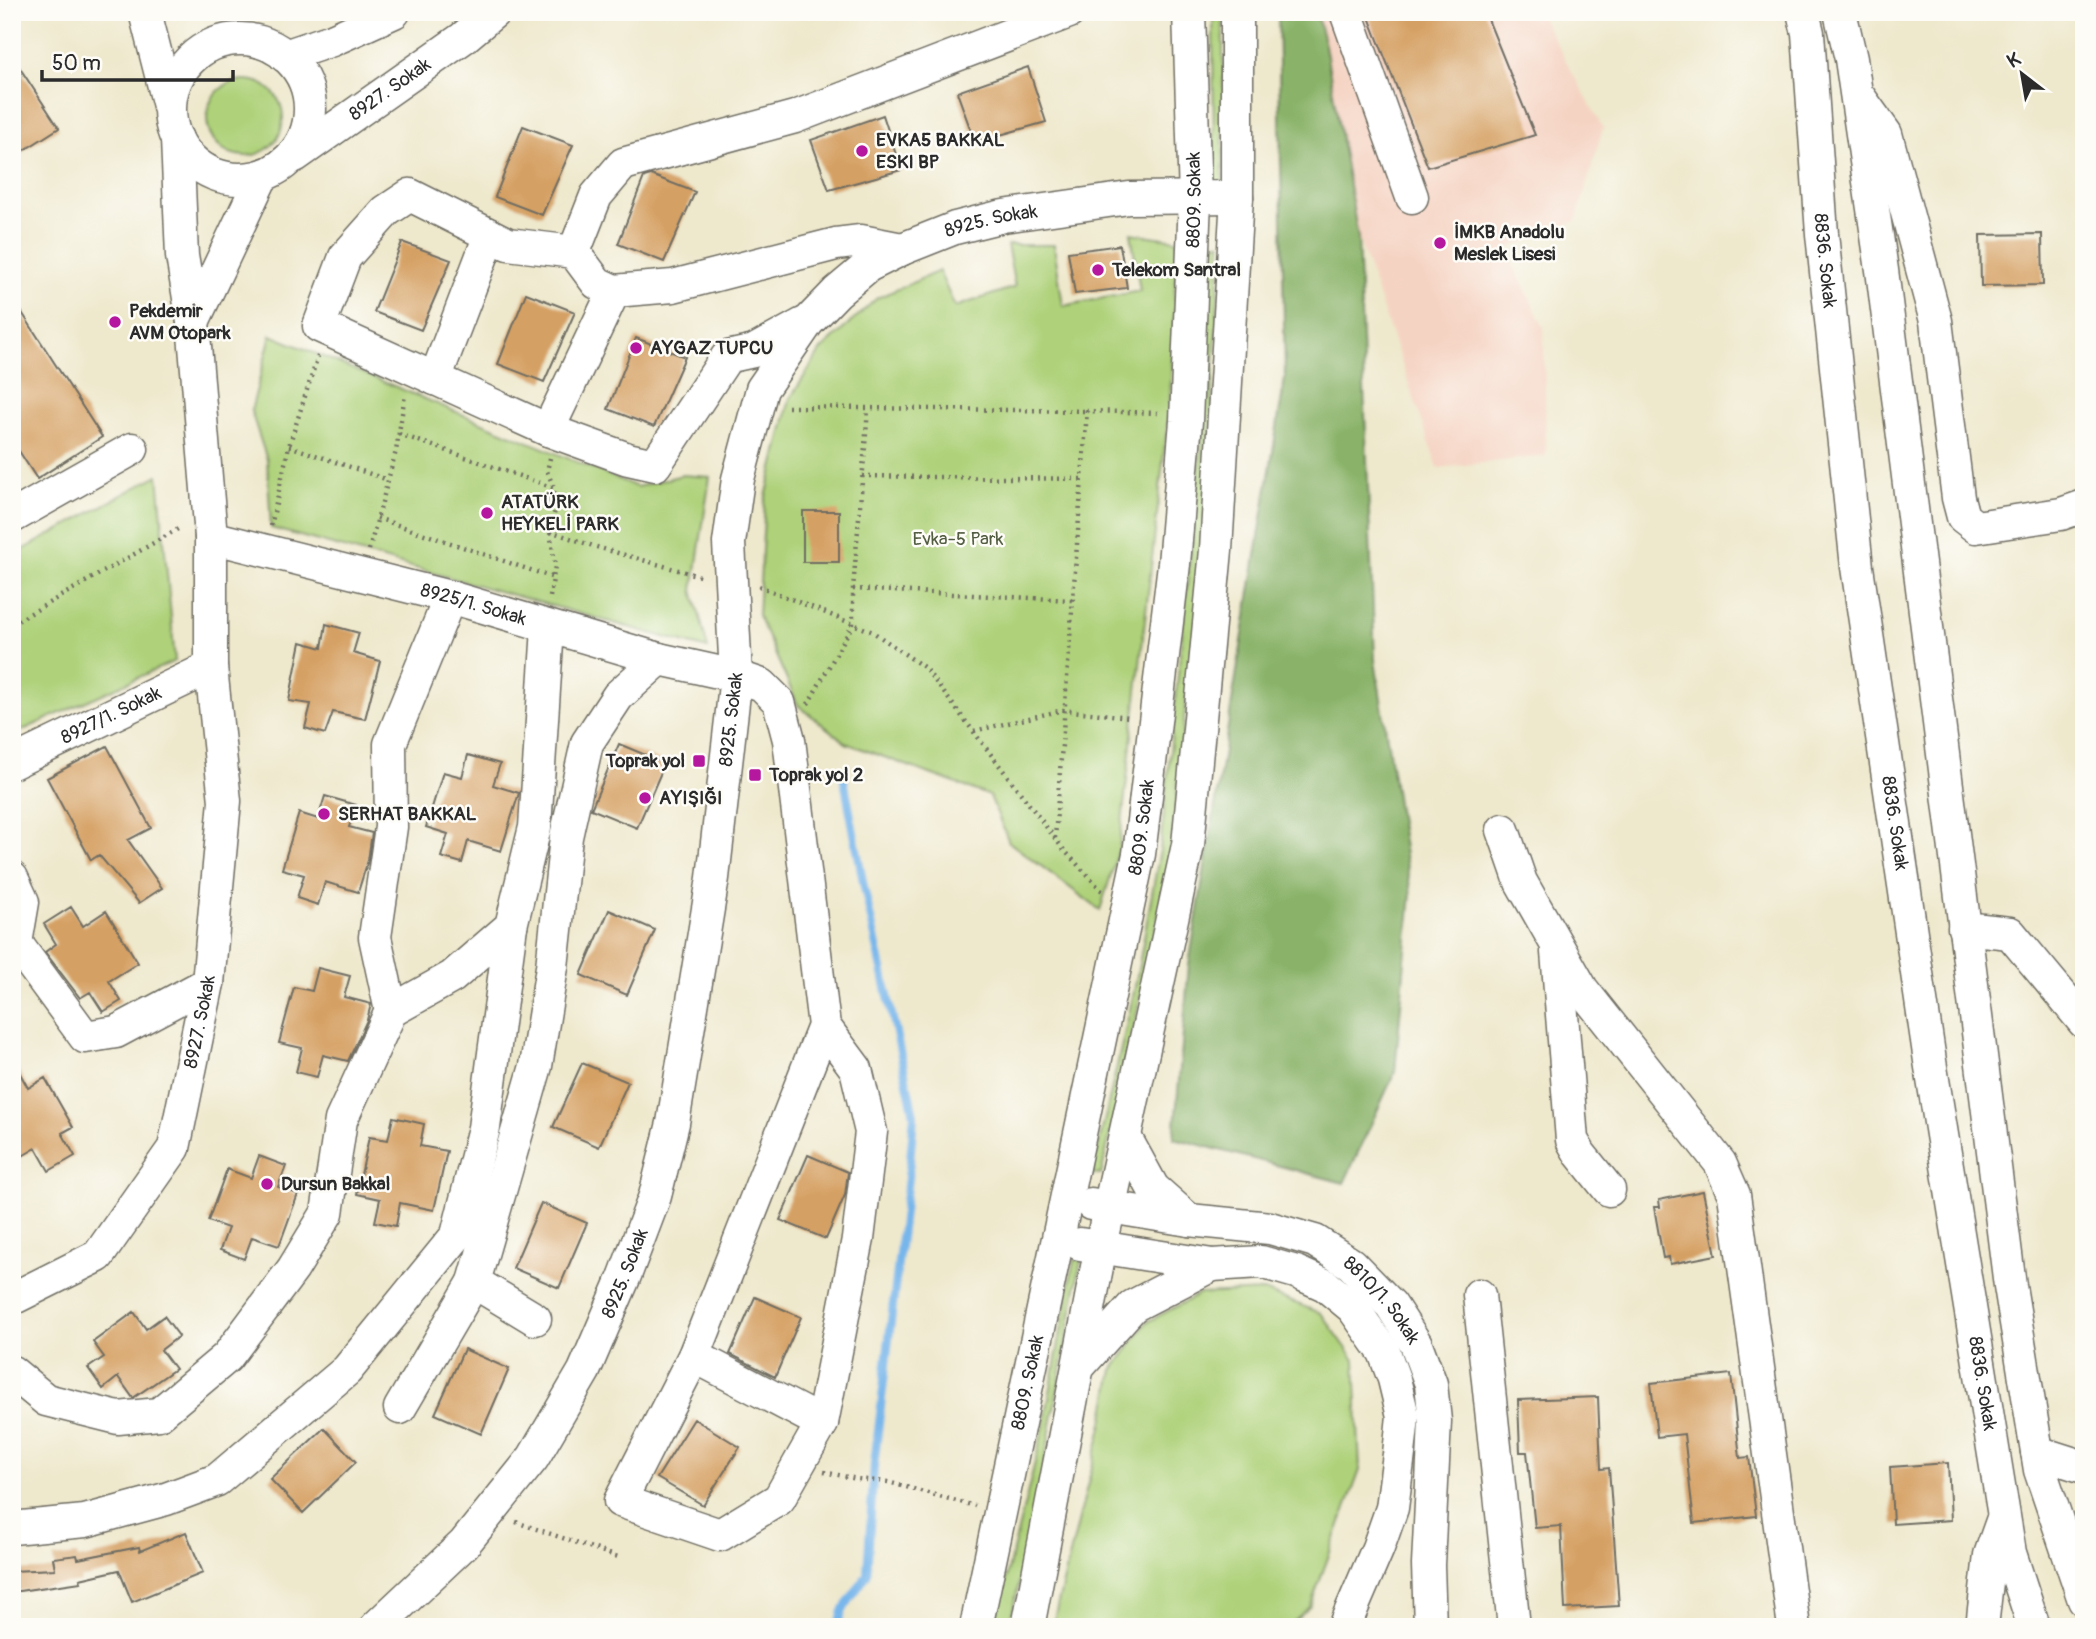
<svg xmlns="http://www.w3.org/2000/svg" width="2096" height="1639" font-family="Pangolin,sans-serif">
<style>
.built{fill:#f5d3c2}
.green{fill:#aed179;stroke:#6c7e52;stroke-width:2}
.forest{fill:#8ab369;stroke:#5a6f4a;stroke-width:2}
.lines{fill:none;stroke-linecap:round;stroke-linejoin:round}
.stream{stroke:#77b6eb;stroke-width:8}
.building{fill:#d5a064}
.minor-casing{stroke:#6f6d63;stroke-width:35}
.path{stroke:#6f6d63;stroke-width:4.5;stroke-dasharray:2 5;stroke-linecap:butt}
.minor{stroke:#fff;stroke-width:32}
.poi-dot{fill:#b5179e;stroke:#fdfcf7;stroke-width:2.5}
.labels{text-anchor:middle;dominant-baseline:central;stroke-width:5;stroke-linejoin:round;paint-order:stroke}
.street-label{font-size:19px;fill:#2b2b2b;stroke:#fdfcf7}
.poi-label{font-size:19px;font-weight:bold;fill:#2b2b2b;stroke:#fdfcf7;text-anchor:start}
.park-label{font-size:19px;fill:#525d42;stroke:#fdfcf7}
</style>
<rect width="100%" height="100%" fill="#fdfcf7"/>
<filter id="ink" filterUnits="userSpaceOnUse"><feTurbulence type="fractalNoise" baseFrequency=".0143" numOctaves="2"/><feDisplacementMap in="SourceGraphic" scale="14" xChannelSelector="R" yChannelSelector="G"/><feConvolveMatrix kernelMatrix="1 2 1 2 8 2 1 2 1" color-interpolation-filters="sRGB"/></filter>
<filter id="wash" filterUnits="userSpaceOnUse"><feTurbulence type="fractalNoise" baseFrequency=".00686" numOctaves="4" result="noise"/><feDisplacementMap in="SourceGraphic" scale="28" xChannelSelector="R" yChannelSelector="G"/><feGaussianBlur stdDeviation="1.57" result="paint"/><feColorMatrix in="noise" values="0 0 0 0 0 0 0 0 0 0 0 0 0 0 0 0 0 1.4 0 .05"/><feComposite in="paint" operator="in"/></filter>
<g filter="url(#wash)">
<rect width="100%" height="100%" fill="#eee8cc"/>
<path class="built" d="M1316 12H1539L1603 128 1576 221 1506 249 1544 328 1546 456 1438 468 1358 237 1325 45Z"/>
<path class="green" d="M1213 12H1223V183L1214 184Z
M207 118a38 38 0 1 1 76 0a38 38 0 1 1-76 0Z
M1131 233 1177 240 1170 400 1119 849 1100 910 1009 842 990 796 846 743 798 705 758 615 765 501 790 399 821 350 877 298 939 271 955 307 1015 287 1007 245H1054L1063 306 1140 291Z
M1209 242 1221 243 1202 579 1186 699 1170 861 1101 1175 1092 1174 1134 992 1160 850 1203 432Z
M271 335 637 487 682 475 710 477 693 590 708 649 271 528 267 460 251 411Z
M158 475 175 661 12 735V556Z
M1074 1260H1081L1037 1503 1009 1627H994L1044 1426Z
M1264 1291 1321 1313 1355 1360 1360 1470 1310 1607 1288 1627H1052L1103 1423 1113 1370 1147 1322 1200 1294Z"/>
<path class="forest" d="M1278 12H1316L1325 45 1358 237 1375 660 1411 894 1395 1072 1344 1183 1174 1138 1189 964 1285 378Z"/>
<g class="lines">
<path class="stream" d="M837 1627 842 1611 867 1575 874 1465 910 1161 914 1115 864 887 843 774"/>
</g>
<g id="blocks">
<path class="building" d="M1367 12H1485L1535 135 1428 167Z
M12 56 59 128 12 158Z
M1028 67 1046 122 975 142 957 92Z
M883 115 901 170 829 190 811 140Z
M523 126 573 145 542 215 495 197Z
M651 175 695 192 664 262 618 244 644 177Z
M2042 234 2043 285 1981 286 1980 235Z
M402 242 451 260 421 330 374 312Z
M1120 245 1127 288 1075 294 1068 252Z
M526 293 575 312 544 382 498 364Z
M12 297 102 437 37 479 12 440Z
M636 338 685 357 654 427 608 409Z
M803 511H839V562H803Z
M326 624 359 633 353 653 380 661 365 719 333 712 325 734 305 728 311 704 289 701 301 642 322 648Z
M619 744 665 763 637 828 591 809Z
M107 746 151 828 128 840 162 888 139 903 99 855 91 860 47 778Z
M468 755 500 764 493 785 519 793 501 851 468 841 462 863 441 857 448 834 426 827 443 772 462 777Z
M325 796 356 805 349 827 372 833 368 860 358 892 325 882 318 905 297 898 304 875 282 869 299 813 318 819Z
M71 907 83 926 106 911 138 963 109 981 121 1001 103 1012 90 992 80 998 45 952 56 944 44 924Z
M609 910 655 930 627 995 581 975Z
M318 968 350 976 344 997 371 1004 367 1020 348 1061 323 1055 317 1077 296 1072 302 1048 279 1043 294 987 312 991Z
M12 1059 28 1088 45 1078 73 1127 62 1133 75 1156 49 1171 36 1148 12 1162Z
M582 1063 628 1082 599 1147 553 1127Z
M393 1117 424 1124 420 1146 447 1151 434 1210 400 1203 396 1226 375 1222 380 1199 357 1194 369 1137 388 1140Z
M808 1155 848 1172 845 1195 826 1239 780 1220Z
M259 1156 286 1166 278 1187 298 1194 279 1246 252 1237 244 1259 220 1250 228 1228 208 1221 227 1169 251 1178Z
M1703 1191 1716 1255 1670 1264 1669 1257 1663 1258 1654 1207H1660L1659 1200Z
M541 1203 587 1223 559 1288 513 1268Z
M755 1297 801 1317 775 1377 730 1354Z
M134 1312 146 1329 164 1316 179 1336 161 1350 175 1369 133 1398 118 1377 103 1389 88 1368 104 1357 93 1342Z
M464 1349 509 1369 481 1434 435 1414Z
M1731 1374 1740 1458 1749 1457 1756 1516 1694 1523 1684 1434 1657 1437 1651 1383Z
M1598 1397 1601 1469 1609 1468 1619 1606 1565 1609 1561 1526 1535 1528 1527 1452H1520L1518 1400Z
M694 1419 740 1447 703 1505 657 1478Z
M324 1428 356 1462 303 1513 270 1479Z
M1948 1463 1951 1520 1893 1524 1890 1467Z
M186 1532 203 1573 132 1602 119 1570 80 1579 81 1582 12 1592V1571L55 1569 53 1558 77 1555 78 1559 139 1547 140 1551Z"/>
</g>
</g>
<g filter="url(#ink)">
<use href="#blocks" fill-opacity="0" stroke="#6f6d63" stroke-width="2"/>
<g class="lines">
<g class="minor-casing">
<g id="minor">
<path d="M145 12 169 106"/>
<path d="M1346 12 1412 197"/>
<path id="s1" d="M1803 12 1808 33 1822 234 1857 567 1930 1061 2010 1553 2034 1627"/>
<path d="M1840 12 1851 59 1882 270 2010 1286 2040 1470 2084 1600"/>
<circle cx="240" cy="109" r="70"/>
<path d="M285 56 332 40 394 12"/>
<path d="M1860 98 1886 134 1936 321 1958 498 1963 517 1976 527 2061 514 2084 506"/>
<path id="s2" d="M295 156 463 38 494 12"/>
<path d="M574 252 596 196 623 164 795 117 1069 12"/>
<path d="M193 322 262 176"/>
<path d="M803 324 754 351 727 357 655 465 628 459 548 430 319 326 345 257 386 211 410 195 508 244 574 252 597 283 614 291 673 286 836 244 861 241 902 249"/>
<path d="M435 379 490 235"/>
<path d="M548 430 614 291"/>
<path d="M12 517 132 449"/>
<path id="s3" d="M211 537 450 597 659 659 736 676 762 685 779 702 789 740 824 1026 856 1069 871 1132 858 1239 822 1423 779 1499 720 1535 620 1501 694 1356 824 1026"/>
<path id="s4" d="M12 763 211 667"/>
<path d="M1503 830 1521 882 1582 989 1720 1163 1734 1195 1794 1627"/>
<path d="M12 878 23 902 16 943 12 946"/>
<path d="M1964 928 2010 933 2084 1022"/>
<path d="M16 943 85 1037 116 1032 208 983"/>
<path d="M1557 952 1572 1140 1580 1154 1609 1190"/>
<path d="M391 1011 375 937 391 827 390 744 450 597"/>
<path d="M1125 1137 1153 1188 1189 1220"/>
<path id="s5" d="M1091 1204 1189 1220 1270 1228 1315 1241 1351 1264 1391 1305 1416 1344 1431 1384 1435 1421 1428 1565 1430 1627"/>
<path d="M1080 1244 1212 1265 1261 1262 1296 1272 1325 1285 1353 1308 1384 1352 1394 1379 1403 1416 1399 1454 1392 1508 1378 1548 1344 1627"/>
<path d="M1479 1295 1514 1627"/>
<path id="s6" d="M12 1299 98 1256 174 1148 208 983 225 801 211 667V537L193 322 182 256 177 139"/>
<path d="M535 1319 474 1282 536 1066 552 967 566 837 587 743 618 696 659 659"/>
<path d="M694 1356 822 1423"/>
<path d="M1080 1365 1133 1306 1212 1265"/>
<path d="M12 1372 46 1400 118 1418 159 1414 227 1357 293 1269 327 1213 341 1120 391 1011 452 977 511 926 535 827 548 628"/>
<path d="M400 1408 474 1282"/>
<path d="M2037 1452 2084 1467"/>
<path d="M12 1528 85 1521 166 1499 217 1480 347 1370 457 1235 484 1128 511 926"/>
<path id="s7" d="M376 1627 464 1544 533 1458 584 1371 624 1278 655 1196 673 1123 713 878 736 676 729 543 738 479 762 389 808 322 837 292 868 266 902 249 955 228 1003 216 1129 198 1237 197"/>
<path id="s8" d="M976 1627 1139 854 1174 564 1186 421 1195 199 1189 12"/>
<path d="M1028 1627 1101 1246 1188 845 1216 550 1237 197V12"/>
<path d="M1982 1627 1990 1555 2002 1521"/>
</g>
</g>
<path class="path" d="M788 407 1087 411
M399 434 554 488
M289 446 388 480
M550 458 547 471 554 488 555 510 550 531 555 566 550 597
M862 476 1082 479
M377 518 551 577
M271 526 289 446 318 356
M550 531 593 546 703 577
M369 550 396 451 405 395
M759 586 873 632 925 668 1064 850 1102 891
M853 589 1072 600
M12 624 178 529
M808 704 853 624V589L868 410
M974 731 1063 710 1129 717
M1055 838 1087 411 1160 413
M824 1472 857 1479 888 1482 975 1506
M516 1522 621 1558"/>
<use href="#minor" class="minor"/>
</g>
</g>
<g class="poi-dot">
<circle cx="862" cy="151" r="7"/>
<circle cx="1440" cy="243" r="7"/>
<circle cx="1098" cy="270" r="7"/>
<circle cx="115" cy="322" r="7"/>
<circle cx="636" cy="348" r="7"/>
<circle cx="487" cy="513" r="7"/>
<rect x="692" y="754" width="14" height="14" rx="3.5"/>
<rect x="748" y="768" width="14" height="14" rx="3.5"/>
<circle cx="645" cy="798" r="7"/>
<circle cx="324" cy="814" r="7"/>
<circle cx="267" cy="1184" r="7"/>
</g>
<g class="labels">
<g class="street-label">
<text stroke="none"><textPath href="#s2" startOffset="116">8927. Sokak</textPath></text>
<text stroke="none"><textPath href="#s8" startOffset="1447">8809. Sokak</textPath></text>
<text stroke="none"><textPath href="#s7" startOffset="1634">8925. Sokak</textPath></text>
<text stroke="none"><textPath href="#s1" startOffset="250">8836. Sokak</textPath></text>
<text stroke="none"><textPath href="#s3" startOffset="271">8925/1. Sokak</textPath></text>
<text stroke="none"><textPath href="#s4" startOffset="110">8927/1. Sokak</textPath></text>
<text stroke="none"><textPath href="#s7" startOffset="1004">8925. Sokak</textPath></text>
<text stroke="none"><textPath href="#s1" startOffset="817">8836. Sokak</textPath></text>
<text stroke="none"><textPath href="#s8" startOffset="817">8809. Sokak</textPath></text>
<text stroke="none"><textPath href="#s6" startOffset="357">8927. Sokak</textPath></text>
<text stroke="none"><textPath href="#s7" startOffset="438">8925. Sokak</textPath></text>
<text stroke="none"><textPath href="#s5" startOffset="318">8810/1. Sokak</textPath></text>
<text stroke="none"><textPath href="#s8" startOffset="250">8809. Sokak</textPath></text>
<text stroke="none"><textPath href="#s1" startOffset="1384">8836. Sokak</textPath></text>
</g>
<g class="poi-label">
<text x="876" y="140">EVKA5 BAKKAL<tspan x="876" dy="22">ESKI BP</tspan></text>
<text x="1454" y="232">İMKB Anadolu<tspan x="1454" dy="22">Meslek Lisesi</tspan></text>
<text x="1112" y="270">Telekom Santral</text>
<text x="129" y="311">Pekdemir<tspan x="129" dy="22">AVM Otopark</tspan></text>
<text x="650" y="348">AYGAZ TUPCU</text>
<text x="501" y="502">ATATÜRK<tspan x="501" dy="22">HEYKELİ PARK</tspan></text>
<text x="685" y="761" text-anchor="end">Toprak yol</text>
<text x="769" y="775">Toprak yol 2</text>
<text x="659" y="798">AYIŞIĞI</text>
<text x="338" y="814">SERHAT BAKKAL</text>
<text x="281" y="1184">Dursun Bakkal</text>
</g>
<g class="park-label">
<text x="958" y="539">Evka-5 Park</text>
</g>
</g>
<rect width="2096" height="1639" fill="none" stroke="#fdfcf7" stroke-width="42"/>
<g transform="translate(2022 74) rotate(329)" stroke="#fdfcf7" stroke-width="5" paint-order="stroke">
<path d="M0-5L12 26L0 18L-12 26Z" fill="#2b2b2b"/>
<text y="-10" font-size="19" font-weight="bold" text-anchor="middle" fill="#2b2b2b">K</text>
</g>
<path d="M42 70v10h191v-10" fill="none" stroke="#2b2b2b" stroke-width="3.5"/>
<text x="52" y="70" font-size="21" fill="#2b2b2b" stroke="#fdfcf7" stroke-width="5" paint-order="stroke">50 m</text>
</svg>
